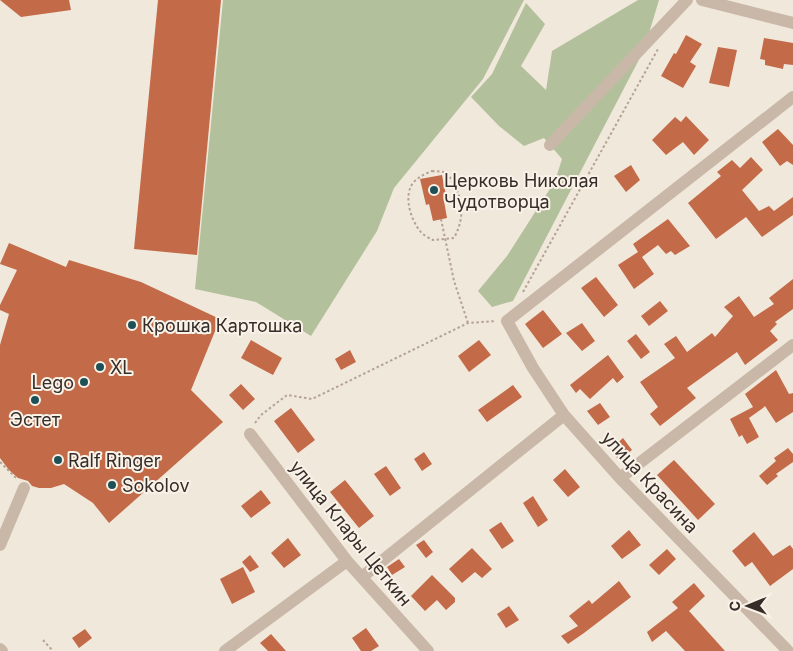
<svg xmlns="http://www.w3.org/2000/svg" width="793" height="651" font-family="Inter,sans-serif">
<style>
.green{fill:#b3c09c}
.building{fill:#c36a48}
.lines{fill:none;stroke-linecap:round;stroke-linejoin:round}
.path{stroke:#b5a292;stroke-width:2;stroke-dasharray:2.5 2.5;stroke-linecap:butt}
.minor{stroke:#c9b8a8;stroke-width:12}
.poi-dot{fill:#1e5157;stroke:#f9f2e8;stroke-width:2}
.labels{text-anchor:middle;dominant-baseline:central;stroke-width:4;stroke-linejoin:round;paint-order:stroke}
.poi-label{font-size:18px;fill:#362d28;stroke:#f9f2e8;text-anchor:start}
.street-label{font-size:18px;fill:#362d28;stroke:#f9f2e8}
</style>
<rect width="100%" height="100%" fill="#f1e8dc"/>
<path class="green" d="M223 0H524L483 79 394 188 377 231 311 336 256 302 195 289Z
M638 0H659L644 50 513 301 492 307 478 291 507 256 555 181 562 159 544 138 524 146 499 126 471 97 492 74 526 3 545 24 521 66 546 90 552 51Z"/>
<path class="building" d="M0 0H69L71 10 21 17Z
M158 0H221L197 255 134 249Z
M686 35 702 44 690 62 696 66 683 88 661 76 674 53 676 54Z
M764 38 793 43V65L784 64 783 69 765 65V60L760 59Z
M718 47 737 50 729 87 709 83Z
M686 116 709 140 694 155 683 142 666 155 652 140 675 117 681 122Z
M778 129 793 145V165L787 161 780 166 762 142Z
M751 157 763 170 742 190 759 211 769 206 774 211 793 197V215L762 237 746 217 716 239 688 203 721 176 717 172 732 160 740 168Z
M631 165 640 180 626 192 614 176Z
M442 175 447 200 444 201 447 218 433 221 429 204 426 205 420 179Z
M668 219 690 246 675 255 671 251 666 254 658 245 642 257 654 274 634 289 618 265 638 252 633 244Z
M9 243 66 267 69 260 141 282 220 319 191 390 223 422 109 523 93 503 64 484 51 488H39L32 486 28 481 18 478 9 470 0 458V345L9 314 0 310V305L17 270 0 264Z
M596 277 618 305 604 317 581 288Z
M793 279V309L775 322 777 324 770 331 778 340 745 365 737 352 687 388 696 398 660 426 650 414 658 407 640 382 675 358 664 344 676 336 687 352 712 333 715 337 733 316 724 307 739 296 754 317 774 304 769 298Z
M660 301 668 311 649 326 641 316Z
M543 310 562 334 543 348 525 324Z
M582 323 595 341 582 351 566 333Z
M636 334 650 352 641 359 627 341Z
M251 340 282 358 273 375 241 358Z
M479 340 491 355 469 372 458 356Z
M350 350 356 362 341 370 335 359Z
M608 355 624 377 617 383 613 378 590 399 580 389 576 393 570 385Z
M776 370 789 394 793 393V412L776 423 765 406 763 408 749 418 759 437 747 444 742 435 739 437 730 419 753 407 745 394Z
M241 384 255 399 243 410 229 395Z
M513 385 522 397 487 422 478 410Z
M600 403 610 417 598 425 587 411Z
M291 408 315 440 298 453 274 421Z
M623 438 632 450 619 460 610 450Z
M788 448 793 454V462L776 474 778 476 767 485 759 476 776 461 774 458Z
M424 452 432 464 422 471 414 459Z
M674 460 715 504 698 520 657 475Z
M386 466 401 488 390 496 374 474Z
M565 469 580 487 568 497 553 480Z
M345 480 374 516 359 528 330 492Z
M261 490 271 503 251 518 241 506Z
M533 496 548 520 538 527 523 503Z
M501 522 514 541 502 549 489 530Z
M629 530 641 545 622 559 611 546Z
M754 532 773 556 790 545 793 549V569L770 586 752 562 745 567 732 551Z
M288 538 301 555 284 568 271 553Z
M424 540 433 552 426 558 416 545Z
M472 548 492 569 482 578 475 572 462 583 449 569Z
M667 549 676 559 659 575 649 565Z
M250 555 259 567 250 572 242 562Z
M399 559 405 567 392 575 387 567Z
M243 567 255 592 232 604 220 579Z
M432 575 455 598V602L446 610 437 600 425 611 411 596Z
M619 581 631 597 584 633 568 644 561 636 578 626 569 616 589 600 592 604Z
M694 583 705 596 689 611 725 651H685L666 631 652 642 647 632 678 608 672 602Z
M509 606 519 620 506 628 497 614Z
M366 628 379 646 371 651H361L352 638Z
M85 629 92 638 79 648 72 638Z
M271 634 286 651H268L260 643Z"/>
<g class="lines">
<path class="path" d="M432 171 446 172C462 193 467 214 454 238L433 240C429 238 423 235 420 231 411 220 403 196 413 183 418 177 425 174 432 171Z
M441 219 454 281 468 323
M523 292 658 49
M255 423 261 415 287 395 312 399 468 323 496 321
M0 462 16 478
M43 640 53 651"/>
<path class="minor" d="M702 0 793 23
M550 145 687 0
M250 434 347 561 428 651
M620 478 793 345
M0 545 24 488
M362 577 564 415
M0 649 2 651
M225 651 347 561
M788 651 620 478 564 415 533 368 507 321 793 97"/>
</g>
<g class="poi-dot">
<circle cx="434" cy="190" r="5"/>
<circle cx="132" cy="325" r="5"/>
<circle cx="100" cy="367" r="5"/>
<circle cx="84" cy="382" r="5"/>
<circle cx="35" cy="400" r="5"/>
<circle cx="58" cy="460" r="5"/>
<circle cx="112" cy="485" r="5"/>
</g>
<g class="labels">
<g class="poi-label">
<text x="444" y="180">Церковь Николая<tspan x="444" dy="21">Чудотворца</tspan></text>
<text x="142" y="325">Крошка Картошка</text>
<text x="110" y="367">XL</text>
<text x="74" y="382" text-anchor="end">Lego</text>
<text x="35" y="419" text-anchor="middle">Эстет</text>
<text x="68" y="460">Ralf Ringer</text>
<text x="122" y="485">Sokolov</text>
</g>
<g class="street-label">
<text transform="translate(650 482) rotate(47)">улица Красина</text>
<text transform="translate(351 533) rotate(51)">улица Клары Цеткин</text>
</g>
</g>
<g transform="translate(748 606) rotate(269)" stroke="#f9f2e8" stroke-width="4" paint-order="stroke">
<path d="M0-4L9 19L0 12L-9 19Z" fill="#362d28"/>
<text y="-8" font-size="14" font-weight="bold" text-anchor="middle" fill="#362d28">С</text>
</g>
</svg>
